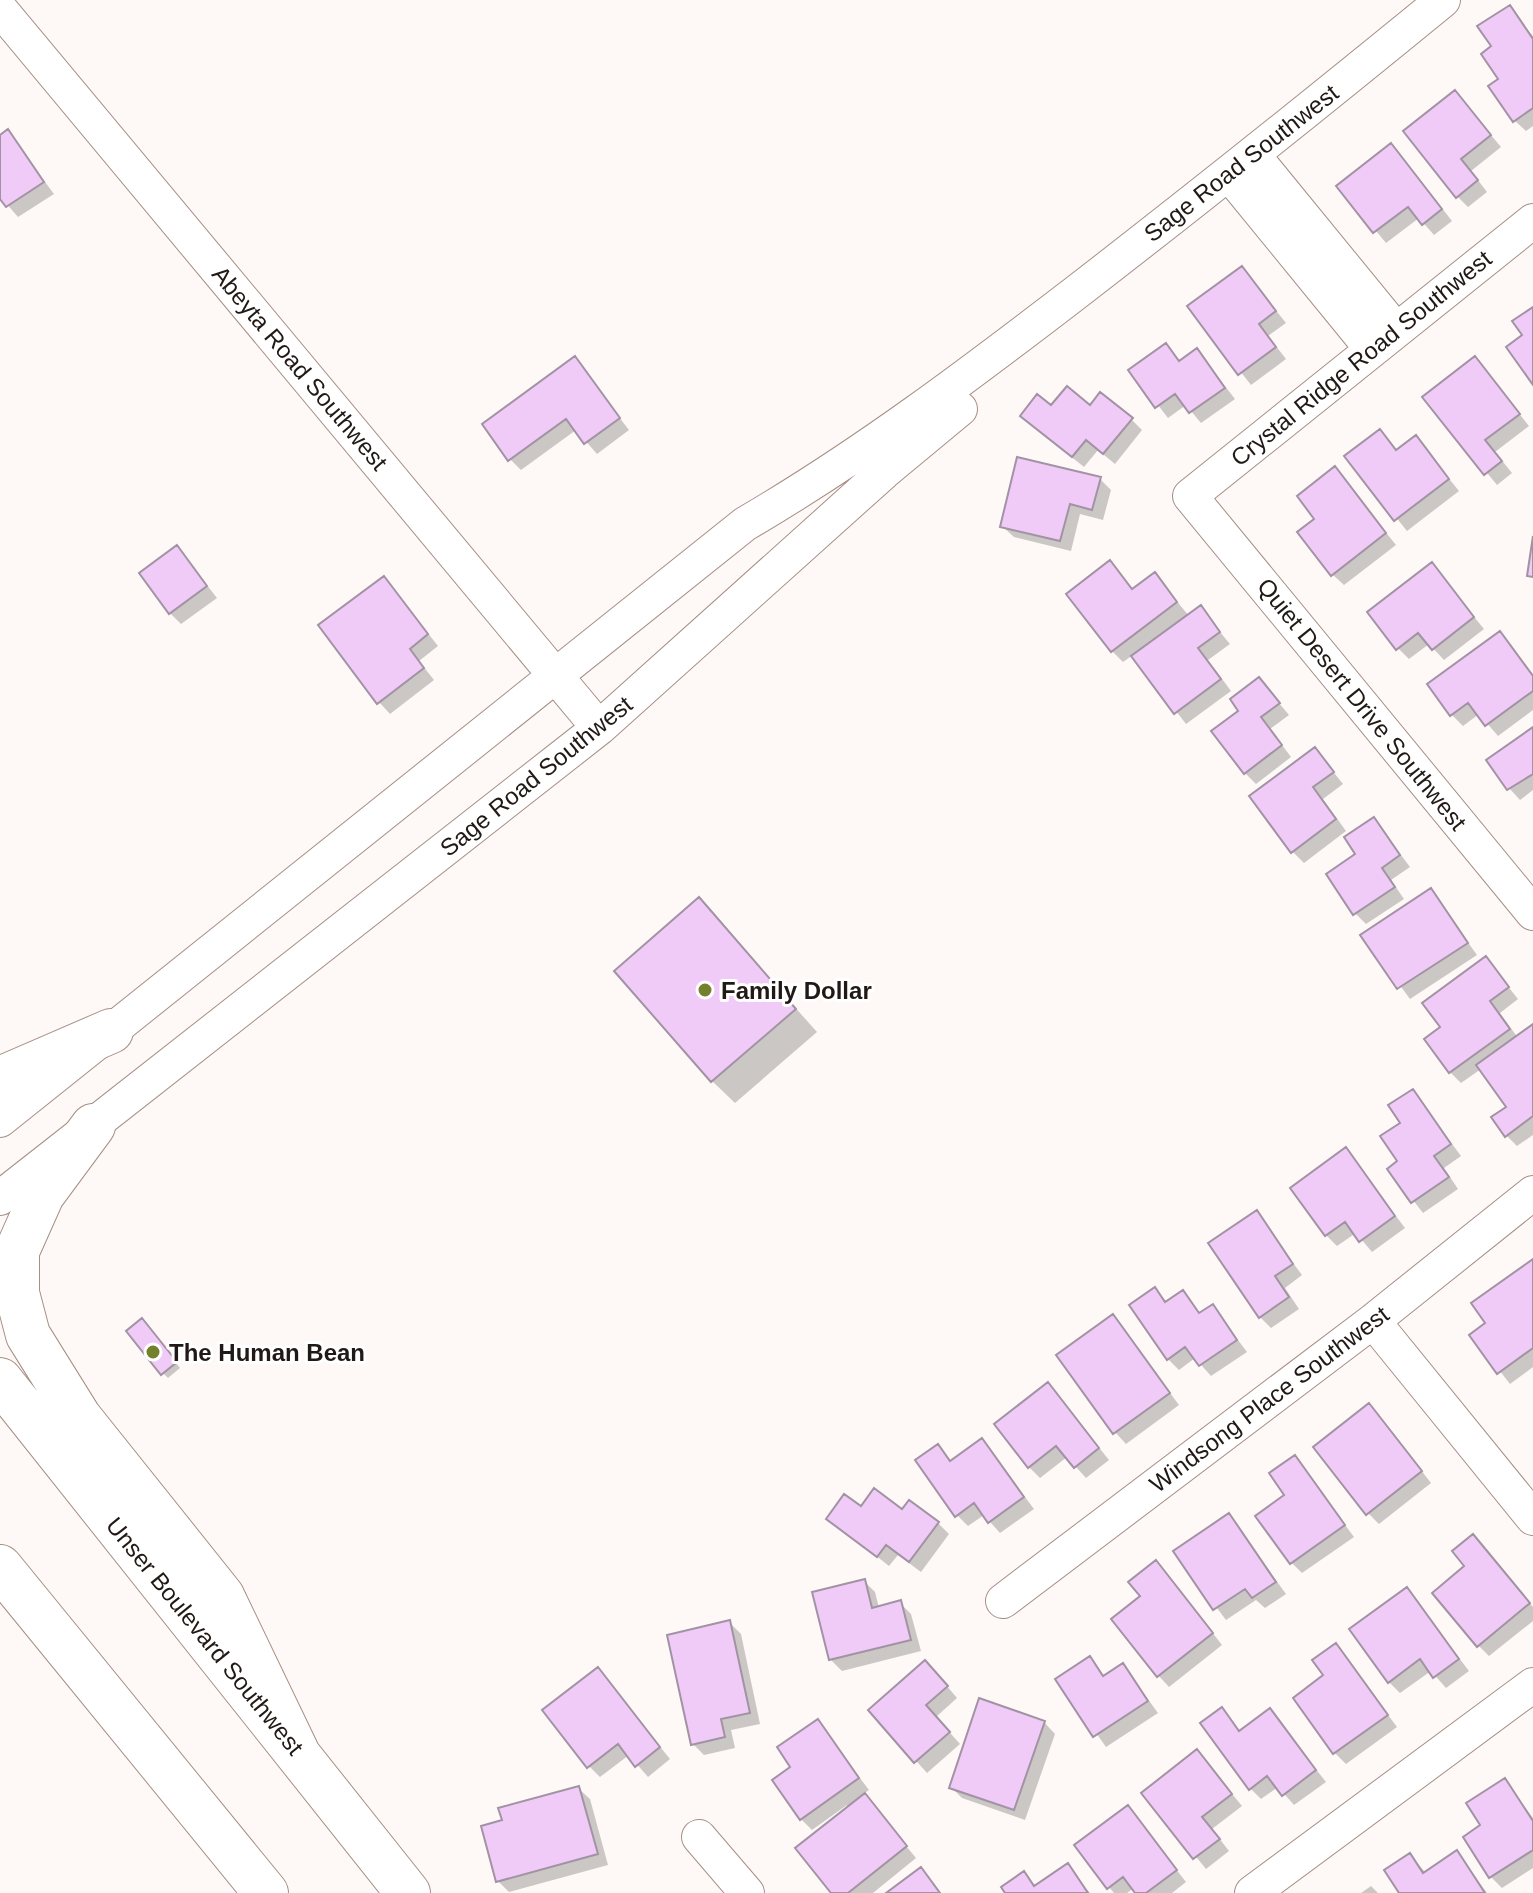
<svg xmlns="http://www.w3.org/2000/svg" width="1533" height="1893" font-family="Arial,sans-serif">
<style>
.shadow{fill:#0003}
.building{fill:#f1cbf8;stroke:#a293a4;stroke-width:2}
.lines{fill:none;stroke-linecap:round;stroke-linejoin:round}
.minor-casing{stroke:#a68f85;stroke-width:36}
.major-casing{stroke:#a68f85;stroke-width:46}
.minor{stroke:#fff;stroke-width:34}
.major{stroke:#fff;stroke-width:44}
.poi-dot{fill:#74802d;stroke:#fff;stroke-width:3}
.labels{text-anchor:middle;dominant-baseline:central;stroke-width:6;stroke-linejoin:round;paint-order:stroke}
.street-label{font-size:24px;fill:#211915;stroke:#fff}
.poi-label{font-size:24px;font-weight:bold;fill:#211915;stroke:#fff;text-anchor:start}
</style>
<rect width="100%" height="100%" fill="#fef9f7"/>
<path class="shadow" d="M1509 7 1533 36V126L1526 131 1514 120 1494 47Z
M1455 92 1501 147 1471 171 1487 192 1468 207 1457 196Z
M8 132 54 194 18 217 0 196V137Z
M1402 157 1452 221 1434 235 1419 218 1386 243 1339 186Z
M1242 268 1286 323 1268 336 1286 359 1251 385 1190 307Z
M1166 346 1181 362 1197 350 1235 399 1201 423 1186 405 1168 418 1131 370Z
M574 359 629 430 597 454 576 430 521 470 510 459Z
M1485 370 1529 426 1495 452 1512 473 1497 485 1425 397Z
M1090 407 1131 419 1142 430 1115 464 1098 450 1084 467 1034 427 1051 408Z
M1380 431 1398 452 1416 438 1459 491 1407 531 1347 456Z
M1335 469 1396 545 1344 585 1332 574 1317 519Z
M1100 479 1111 490 1103 520 1080 514 1071 551 1014 537 1002 526Z
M177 547 217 598 181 624 170 613Z
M1110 563 1134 590 1155 575 1189 616 1200 608 1230 644 1208 660 1231 691 1186 724 1133 655 1123 662 1112 651Z
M1431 564 1484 629 1444 660 1429 644 1409 659 1398 648Z
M384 578 438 646 419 661 434 680 390 714 379 702Z
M1500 633 1533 675V710L1498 736 1479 714 1463 726 1452 715Z
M1259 679 1289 715 1270 729 1291 757 1256 784 1245 773 1241 711Z
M1533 730V790L1520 800 1509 788Z
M1315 749 1343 784 1323 799 1346 831 1304 863 1293 852Z
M1374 819 1410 867 1391 880 1404 899 1366 924 1355 913 1358 855Z
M1431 891 1477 955 1410 999 1363 935Z
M699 900 817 1032 735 1103 712 1081Z
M1486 959 1518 999 1500 1013 1518 1038 1533 1027V1135L1517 1146 1506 1135 1508 1107 1481 1069 1461 1083 1450 1072 1443 1027Z
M1413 1091 1461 1156 1444 1168 1458 1189 1423 1213 1389 1169 1400 1162Z
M1346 1150 1405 1228 1372 1252 1356 1233 1337 1246 1326 1235Z
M1256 1213 1302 1275 1285 1288 1299 1309 1271 1328 1260 1317Z
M1533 1261V1367L1510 1384 1472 1335 1488 1324Z
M1155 1290 1168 1303 1183 1293 1201 1314 1213 1307 1247 1352 1211 1376 1195 1358 1179 1370 1168 1359Z
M1113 1316 1179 1405 1126 1444 1115 1432Z
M146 1326 180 1368 168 1378 163 1373Z
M1048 1384 1109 1460 1086 1478 1067 1457 1040 1478 1029 1467Z
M1380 1417 1431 1483 1379 1524 1368 1513Z
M982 1440 1034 1509 1000 1533 984 1515 968 1526 957 1515 938 1446 952 1462Z
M1295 1458 1354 1537 1302 1573 1291 1562 1287 1496Z
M862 1509 902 1512 938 1523 949 1534 921 1572 898 1555 889 1566 828 1518Z
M1229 1516 1286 1594 1265 1608 1256 1600 1226 1620 1175 1552Z
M1484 1548 1533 1607V1621L1489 1656 1478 1645Z
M1167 1574 1222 1645 1169 1687 1158 1675Z
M864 1581 875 1592 879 1608 900 1603 911 1614 921 1651 842 1671 830 1659Z
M1407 1590 1469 1671 1446 1688 1431 1671 1400 1693 1389 1682Z
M730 1623 741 1634 760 1724 731 1730 735 1748 704 1755 693 1744Z
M1336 1645 1397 1727 1346 1764 1335 1753Z
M1090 1659 1105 1677 1123 1665 1158 1713 1106 1747 1058 1679Z
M598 1670 670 1759 648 1777 629 1755 600 1777 589 1766Z
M936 1673 957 1698 936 1717 960 1744 927 1773 871 1710Z
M1221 1710 1241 1733 1270 1711 1326 1782 1294 1805 1278 1787 1261 1799 1250 1788Z
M817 1721 869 1790 863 1794 916 1858 873 1893H834L847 1805 812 1830 801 1819Z
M1044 1722 1055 1734 1025 1820 962 1798 951 1787Z
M1197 1751 1242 1806 1212 1829 1229 1851 1206 1869 1144 1793Z
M1504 1780 1533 1818V1868L1502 1888 1491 1877 1483 1826Z
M578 1788 590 1799 608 1865 509 1892 498 1881 504 1821Z
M1127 1807 1186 1882 1172 1893H1138L1134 1888 1127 1893H1114L1109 1887Z
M1457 1853 1487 1893H1402L1410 1855 1426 1873Z
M1067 1866 1090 1893H1007L1024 1874 1037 1887Z
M1371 1886 1378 1893H1361Z"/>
<path class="building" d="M1510 5 1533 39V108L1513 122 1488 86 1498 79 1481 54 1491 46 1477 26Z
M1455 90 1491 135 1461 159 1478 180 1456 198 1403 131Z
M8 129 44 182 6 207 0 199V135Z
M1391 143 1442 209 1422 225 1408 207 1373 233 1336 186Z
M1242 266 1276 311 1259 324 1276 347 1238 375 1187 306Z
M1533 307V385L1506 347 1522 335 1512 321Z
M1166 343 1179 361 1197 348 1225 388 1189 413 1175 394 1155 408 1128 370Z
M575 356 620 418 584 444 566 419 508 461 482 424Z
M1475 356 1520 414 1485 440 1502 461 1484 475 1422 397Z
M1067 386 1090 405 1100 392 1133 418 1103 454 1086 440 1072 457 1020 416 1037 394 1051 405Z
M1380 429 1396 450 1416 435 1449 479 1394 521 1344 456Z
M1017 457 1101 477 1092 510 1070 504 1060 541 1000 527Z
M1335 466 1386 533 1331 576 1297 532 1314 519 1297 496Z
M1533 536V577L1527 576Z
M177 545 207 586 169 614 139 573Z
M1110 560 1132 589 1155 572 1177 602 1111 652 1066 594Z
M1432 562 1474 617 1432 650 1418 633 1396 650 1367 612Z
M384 576 428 634 410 649 424 668 377 704 318 625Z
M1201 605 1220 632 1198 648 1221 679 1174 714 1131 656Z
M1500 631 1533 676V691L1485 726 1468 703 1450 716 1427 684Z
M1259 677 1280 703 1261 717 1282 745 1244 774 1211 731 1238 711 1230 699Z
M1533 727V774L1507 790 1486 760Z
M1315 747 1334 772 1313 787 1336 819 1291 853 1249 796Z
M1374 817 1400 855 1382 868 1395 887 1353 915 1326 874 1355 854 1344 837Z
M1431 888 1468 943 1397 989 1360 935Z
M699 897 796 1009 711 1082 614 971Z
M1486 956 1509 987 1490 1001 1510 1029 1449 1073 1424 1039 1440 1027 1422 1003Z
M1533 1024V1116L1505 1137 1491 1117 1506 1107 1476 1065Z
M1413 1089 1451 1144 1434 1156 1449 1177 1411 1203 1387 1169 1397 1161 1380 1136 1400 1123 1388 1105Z
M1346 1147 1395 1216 1359 1242 1345 1222 1325 1236 1290 1188Z
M1257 1210 1293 1264 1275 1276 1289 1297 1259 1318 1208 1243Z
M1533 1259V1348L1497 1374 1469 1335 1485 1323 1471 1303Z
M1155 1287 1165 1302 1183 1290 1199 1313 1213 1304 1237 1340 1199 1366 1185 1347 1167 1360 1129 1305Z
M1113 1314 1170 1393 1113 1434 1056 1355Z
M142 1318 177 1362 161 1375 126 1331Z
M1048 1382 1099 1448 1074 1468 1056 1446 1028 1468 994 1424Z
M1369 1403 1422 1471 1366 1515 1313 1447Z
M982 1438 1024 1497 988 1523 974 1503 955 1517 915 1460 938 1444 950 1461Z
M1295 1455 1345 1525 1290 1564 1255 1516 1284 1495 1269 1473Z
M874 1488 902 1509 909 1500 939 1522 909 1562 886 1545 877 1557 826 1519 844 1494 861 1506Z
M1229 1513 1276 1582 1252 1598 1245 1589 1213 1610 1173 1551Z
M1473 1534 1530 1603 1477 1647 1432 1593 1464 1566 1452 1551Z
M1156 1560 1213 1633 1157 1677 1111 1619 1140 1596 1128 1582Z
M865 1579 872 1608 901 1600 911 1640 829 1660 812 1592Z
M1407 1587 1459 1659 1433 1678 1420 1659 1388 1683 1349 1629Z
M730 1620 750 1713 721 1719 725 1737 691 1745 667 1635Z
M1336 1643 1388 1715 1333 1754 1293 1698 1323 1675 1312 1660Z
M1090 1656 1103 1676 1123 1663 1148 1701 1093 1737 1055 1679Z
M925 1660 948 1686 926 1705 950 1732 914 1763 868 1710Z
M598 1667 660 1747 635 1767 618 1744 587 1768 542 1710Z
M979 1698 1045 1721 1014 1810 949 1788Z
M1222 1707 1239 1731 1270 1708 1316 1770 1282 1796 1267 1776 1249 1790 1200 1723Z
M818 1719 859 1778 800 1820 772 1780 790 1767 777 1747Z
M1197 1749 1232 1794 1202 1817 1220 1839 1193 1859 1141 1793Z
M1505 1778 1533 1821V1850L1489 1878 1463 1837 1480 1825 1466 1803Z
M579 1786 598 1854 496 1882 481 1826 502 1820 498 1808Z
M865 1793 907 1846 848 1893H831L795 1848Z
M1128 1805 1177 1870 1146 1893H1135L1123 1877 1107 1889 1074 1845Z
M1457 1850 1485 1893H1399L1384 1870 1410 1853 1423 1873Z
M1068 1863 1088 1893H1005L1001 1887 1024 1871 1034 1886Z
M921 1867 940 1893H886Z"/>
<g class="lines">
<g class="minor-casing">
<path id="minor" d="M0 9 599 728
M1253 155 1396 330
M1229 174 1372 349
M1533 221 1190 496 1533 913
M0 1120 745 524C863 455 970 374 1078 291 1201 196 1322 99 1443 0
M0 1198 599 728 884 472 960 409
M1373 1321 1533 1518
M1003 1601 1373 1321 1533 1193
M699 1837 747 1893
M1252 1893 1533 1685"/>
</g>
<g class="major-casing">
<path id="major" d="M0 1079 111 1031
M93 1126 42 1195 17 1251V1293L28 1335 79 1417 222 1596 297 1752
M0 1380 408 1893
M0 1567 266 1893"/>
</g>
<use href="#minor" class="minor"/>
<use href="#major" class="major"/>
</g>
<g class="poi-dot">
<circle cx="705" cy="990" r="8"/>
<circle cx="153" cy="1352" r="8"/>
</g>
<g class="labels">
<g class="street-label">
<text transform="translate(1241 163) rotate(-38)">Sage Road Southwest</text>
<text transform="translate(1361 358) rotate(-39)">Crystal Ridge Road Southwest</text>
<text transform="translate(300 368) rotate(50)">Abeyta Road Southwest</text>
<text transform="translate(1362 704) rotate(51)">Quiet Desert Drive Southwest</text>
<text transform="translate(536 776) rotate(-39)">Sage Road Southwest</text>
<text transform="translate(1269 1399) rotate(-37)">Windsong Place Southwest</text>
<text transform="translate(205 1636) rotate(51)">Unser Boulevard Southwest</text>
</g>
<g class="poi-label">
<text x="721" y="990">Family Dollar</text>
<text x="169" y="1352">The Human Bean</text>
</g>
</g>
</svg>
